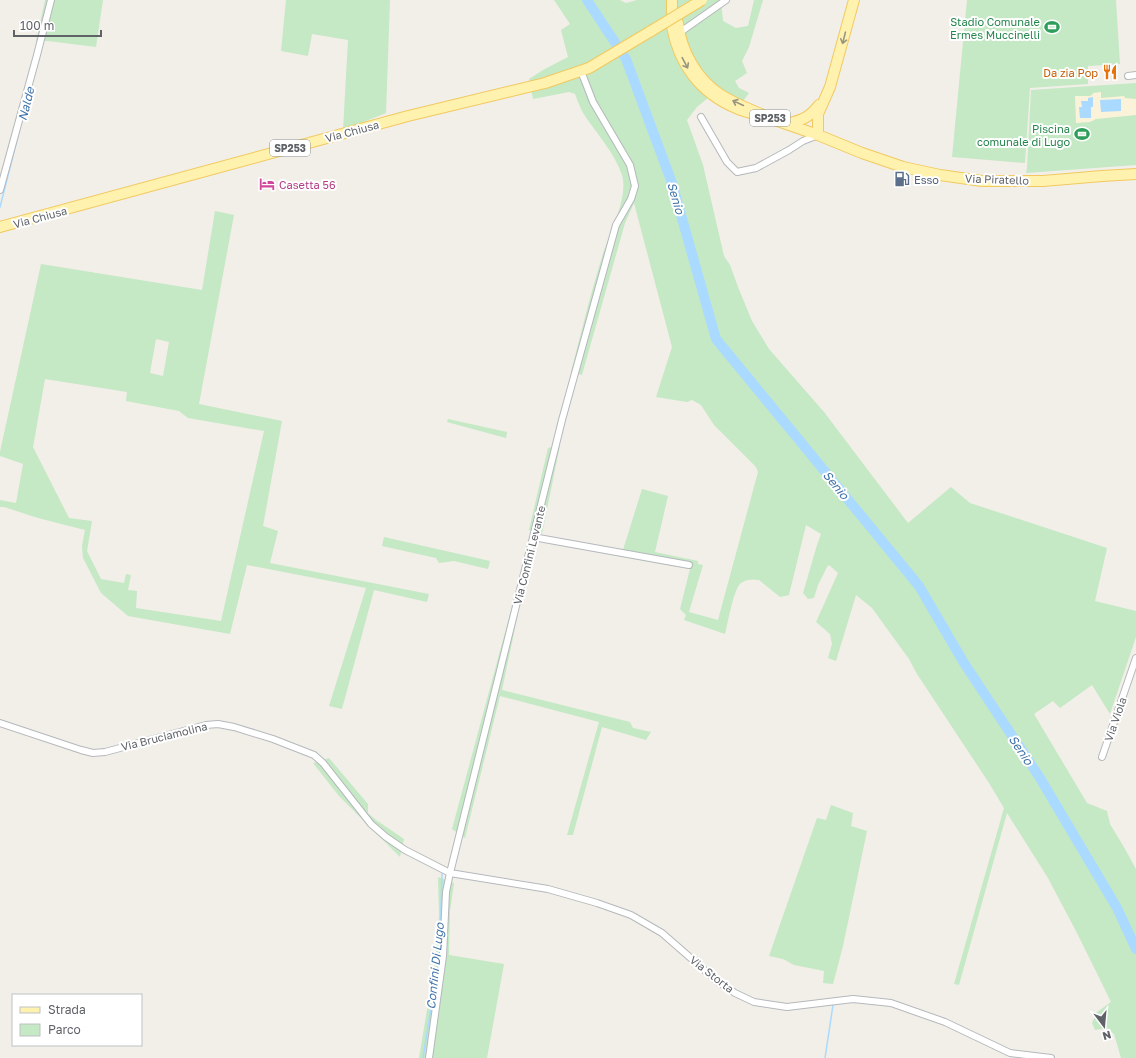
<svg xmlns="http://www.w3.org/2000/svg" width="1136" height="1058" font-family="'Golos Text',sans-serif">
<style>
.green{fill:#c5e8c5;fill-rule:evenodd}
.sand{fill:#fbf3d9}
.water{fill:#aadaff}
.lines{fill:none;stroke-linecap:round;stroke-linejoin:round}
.stream{stroke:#aadaff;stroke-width:1.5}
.river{stroke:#aadaff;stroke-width:10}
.street-casing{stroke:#b5b8bc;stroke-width:8}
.primary-casing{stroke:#f2c960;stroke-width:12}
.street{stroke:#fff;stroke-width:6}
.primary{stroke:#fff2af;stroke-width:10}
.primary-bridge-casing{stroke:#f2c960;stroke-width:12;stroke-linecap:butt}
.primary-bridge{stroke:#fff2af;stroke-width:10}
.oneway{stroke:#979581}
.labels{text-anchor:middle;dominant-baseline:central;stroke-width:4;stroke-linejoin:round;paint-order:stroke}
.shield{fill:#fff;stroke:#8f9295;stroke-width:1}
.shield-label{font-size:10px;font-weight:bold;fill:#5f6368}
.leisure-label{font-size:11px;fill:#27864d;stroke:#fff;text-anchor:end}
.food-label{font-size:11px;fill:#c56008;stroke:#fff;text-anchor:end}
.street-label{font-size:11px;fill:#5f6368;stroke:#fff}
.service-label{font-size:11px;fill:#4e5e75;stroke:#fff;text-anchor:start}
.hotel-label{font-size:11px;fill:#b23c85;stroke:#fff;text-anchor:start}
.water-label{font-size:12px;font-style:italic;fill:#4174aa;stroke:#fff}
</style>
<rect width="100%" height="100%" fill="#f1efe8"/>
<path class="green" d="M45 0H103L96 47 48 41H36Z
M286 0H390L386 113 343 130 348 40 312 34 308 56 281 51Z
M554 0H620L626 3 637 0H721L723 21 736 28 748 26 754 0H763L749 47 742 61 747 73 735 81 739 88 749 93 743 101 709 97 697 107 687 120 703 165 724 256 730 265 738 287 752 321 769 349 824 412 908 523 951 487 970 503 1107 548 1095 601 1136 611V637L1110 714 1092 685 1060 708 1053 701 1034 714 1087 803 1107 811 1110 824 1125 849 1136 869V1058H1121L1114 1034 1107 1028 1095 1030 1092 1023 1097 1012 1111 1002 1078 935 1048 878 1007 813 959 985 954 984 1004 808 989 783 917 674 909 659 872 608 856 595 836 661 828 658 832 644 830 634 816 622 838 573 829 565 827 567 818 585 814 598 808 599 803 593 817 545 821 534 806 525 789 595 780 597 759 580C753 579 746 579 741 583 733 590 728 623 725 634L684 620 686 615 680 609 690 569 612 555 613 549 623 550 642 489 668 496 655 552 698 561V564L703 565 689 612 718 620 758 472 756 467 714 425 701 405 692 400 687 402 656 397 672 347 634 203 625 223 582 375 571 372C581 334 590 295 602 257 608 236 629 198 622 175 615 154 598 135 585 116 581 110 578 102 575 94L569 92 533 99 529 79 543 70 568 57 561 30 570 24Z
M967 0H1116L1120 64 1088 66V84L1030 88 1025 163 952 157Z
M1136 83V165L1026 173 1027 168 1031 90Z
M215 211 234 215 199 404 282 421 263 526 278 531 270 563 429 594 427 602 374 590 342 709 329 706 366 588 247 565 230 634 128 616 101 593 83 558 82 546 85 530 38 518 4 507H0V500L16 503 23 464 0 456V452L41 264 202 290ZM156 339 169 342 163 376 150 373ZM45 379 127 392 126 401 179 411 188 418 264 431 221 621 136 608 137 591 128 590 131 575 126 574 124 583 101 579 87 551 92 521 69 518 33 447Z
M448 419 507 432 506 438 447 422Z
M560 445 542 534 529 530 548 448Z
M384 537 490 561 488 569 454 561 439 563 436 558 382 546Z
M511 610 518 614 502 690 630 722 633 728 651 732 646 740 602 727 573 835H567L599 722 500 696 465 838 452 829Z
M329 758 368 804V813L376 820 404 839 400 857 339 796 313 763Z
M831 805 853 813 851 826 867 831 843 946 833 984 823 983 824 971 794 965 783 959 769 956 817 818 826 820Z
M438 877 454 883 450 911 449 955 504 964 487 1058H419L435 962 439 915Z"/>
<path class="sand" d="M1101 92V98L1124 96 1125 98 1136 99V115L1096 119 1090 122 1076 123 1075 96H1090L1093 94V93Z"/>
<path class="water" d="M1093 97V107H1091V118H1080L1079 107H1082L1081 101H1088V98Z
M1121 99V111L1101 112 1100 100Z"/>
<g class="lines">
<path class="stream" d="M0 207 19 132
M423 1058 437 971 440 945 442 874
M825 1058 833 1005"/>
<path class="river" d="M587 0 626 59 672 183 716 339 919 586 964 663 1040 778 1117 908 1136 949"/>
<g class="street-casing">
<path id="street" d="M679 33 726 0
M1128 76 1136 75
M701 117 727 162 737 172 756 168 789 150 803 141 818 135
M0 190 37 55 51 0
M533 537 689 565
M0 723 81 750 93 753 105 752 206 725 218 724 234 727 273 739 314 755 323 763 371 824 386 837 405 850 450 873 548 889 597 903 631 915 662 933 717 981 735 993 754 1002 787 1007 853 999 891 1003 945 1022 1010 1053 1051 1058
M1102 757 1136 658
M429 1058 443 956 446 892 450 873 562 420 616 225 631 199 635 186 630 165 593 102 581 71"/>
</g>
<g class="primary-casing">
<path id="primary" d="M672 12V0
M672 27C679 64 700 93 736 108 747 113 760 115 772 119 755 111 737 105 721 95 697 80 681 51 678 23
M772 119 818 135 862 153 903 167 940 175 982 181H1043L1102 176 1136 174
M787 124C802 120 809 118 819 105
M818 135V114L830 87 854 0
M0 227 408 116 545 83 589 68 651 31"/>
</g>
<use href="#street" class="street"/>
<use href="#primary" class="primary"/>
<g class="primary-bridge-casing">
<path id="primary-bridge" d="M651 31 702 0"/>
</g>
<use href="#primary-bridge" class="primary-bridge"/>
</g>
<defs><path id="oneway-shaft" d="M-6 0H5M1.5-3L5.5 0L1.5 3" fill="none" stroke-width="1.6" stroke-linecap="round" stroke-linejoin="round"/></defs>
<g class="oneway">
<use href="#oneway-shaft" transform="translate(844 38) rotate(104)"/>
<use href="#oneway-shaft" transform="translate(685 63) rotate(62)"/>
<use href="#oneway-shaft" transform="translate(738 103) rotate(-155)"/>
</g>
<defs>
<g id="stadium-bare" transform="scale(1.2)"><path d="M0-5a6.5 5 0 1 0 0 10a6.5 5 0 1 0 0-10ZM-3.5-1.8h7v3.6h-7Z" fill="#2e9e5b" stroke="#fff" stroke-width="2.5" paint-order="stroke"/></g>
<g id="restaurant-bare" transform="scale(1.2)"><path d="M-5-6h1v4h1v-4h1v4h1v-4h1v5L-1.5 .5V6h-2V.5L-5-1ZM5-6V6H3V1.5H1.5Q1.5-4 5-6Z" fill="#e8710a" stroke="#fff" stroke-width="2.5" paint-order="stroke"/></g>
<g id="fuel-bare" transform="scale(1.2)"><path d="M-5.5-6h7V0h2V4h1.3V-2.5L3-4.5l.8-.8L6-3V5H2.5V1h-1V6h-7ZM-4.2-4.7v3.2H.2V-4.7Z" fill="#5c6f8a" stroke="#fff" stroke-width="2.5" paint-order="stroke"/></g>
<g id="hotel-bare" transform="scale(1.2)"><path d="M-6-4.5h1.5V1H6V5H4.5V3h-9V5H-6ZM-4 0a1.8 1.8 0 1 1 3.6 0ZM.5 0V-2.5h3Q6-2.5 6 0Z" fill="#d1479c" stroke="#fff" stroke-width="2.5" paint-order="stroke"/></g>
</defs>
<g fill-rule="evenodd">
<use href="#stadium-bare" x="1052" y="27"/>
<use href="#restaurant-bare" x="1110" y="72"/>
<use href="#stadium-bare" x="1082" y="134"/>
<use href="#fuel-bare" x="902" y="179"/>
<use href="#hotel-bare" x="267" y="184"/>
</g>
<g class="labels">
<g class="shield">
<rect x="750" y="110" width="40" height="16" rx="3"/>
<rect x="270" y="140" width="40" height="16" rx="3"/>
</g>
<g class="shield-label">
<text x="770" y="118">SP253</text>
<text x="290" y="148">SP253</text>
</g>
<g class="leisure-label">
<text x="1040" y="21">Stadio Comunale<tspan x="1040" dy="13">Ermes Muccinelli</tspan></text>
<text x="1070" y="128">Piscina<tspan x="1070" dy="13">comunale di Lugo</tspan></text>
</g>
<g class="food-label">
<text x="1098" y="72">Da zia Pop</text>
</g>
<g class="street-label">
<text transform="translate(352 131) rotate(-15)">Via Chiusa</text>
<text transform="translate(997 179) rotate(2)">Via Piratello</text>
<text transform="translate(40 217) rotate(-15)">Via Chiusa</text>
<text transform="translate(529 555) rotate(-76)">Via Confini Levante</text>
<text transform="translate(1115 719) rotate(-71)">Via Viola</text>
<text transform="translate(164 736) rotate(-14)">Via Bruciamolina</text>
<text transform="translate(712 974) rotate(38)">Via Storta</text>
</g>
<g class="service-label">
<text x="914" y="179">Esso</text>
</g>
<g class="hotel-label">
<text x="279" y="184">Casetta 56</text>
</g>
<g class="water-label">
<text transform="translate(26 104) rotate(-76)">Nalde</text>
<text transform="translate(676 198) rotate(74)">Senio</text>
<text transform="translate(836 485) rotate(51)">Senio</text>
<text transform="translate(1021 750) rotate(56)">Senio</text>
<text transform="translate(435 966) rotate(-84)">Confini Di Lugo</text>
</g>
</g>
<rect x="12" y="994" width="130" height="52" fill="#ffffff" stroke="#bfc1c3"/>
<rect x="20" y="1007" width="20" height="6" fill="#fff2af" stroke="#bfc1c3"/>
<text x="48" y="1014" font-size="12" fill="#5f6368">Strada</text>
<rect x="20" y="1024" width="20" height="12" fill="#c5e8c5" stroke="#bfc1c3"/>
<text x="48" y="1034" font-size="12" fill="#5f6368">Parco</text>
<g transform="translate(1104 1026) rotate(164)" stroke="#ffffff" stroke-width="3" paint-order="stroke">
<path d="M0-3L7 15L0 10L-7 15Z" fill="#5f6368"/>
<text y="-6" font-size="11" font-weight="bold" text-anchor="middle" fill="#5f6368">N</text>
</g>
<path d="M14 30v6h87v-6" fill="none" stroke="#5f6368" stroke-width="2"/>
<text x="20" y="30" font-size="12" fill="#5f6368" stroke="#ffffff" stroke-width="3" paint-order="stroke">100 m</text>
</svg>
